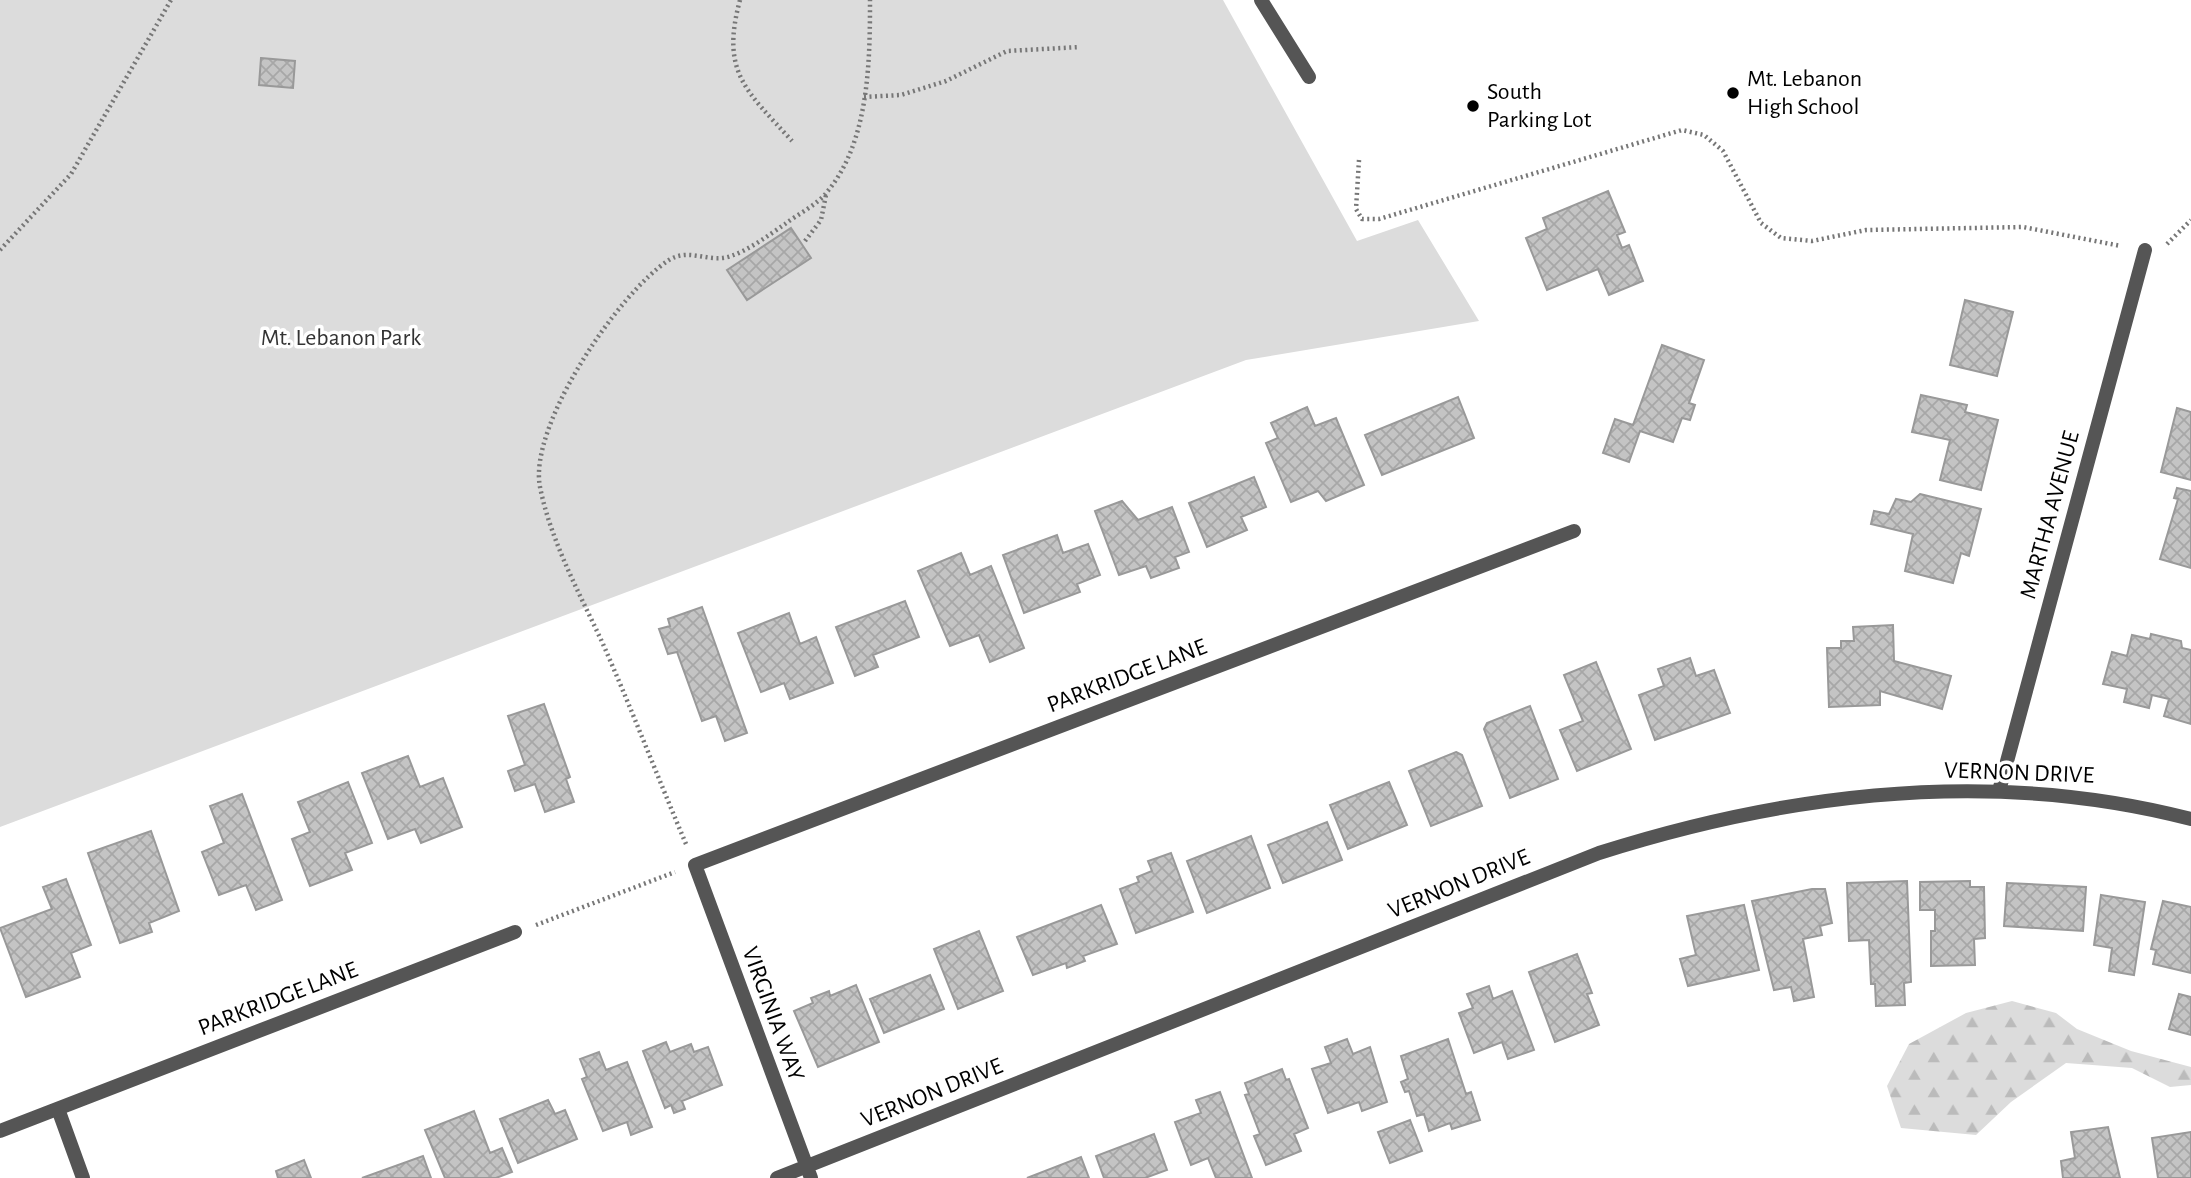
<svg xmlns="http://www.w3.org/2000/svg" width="2191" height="1178" font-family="'Alegreya Sans',sans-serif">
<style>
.forest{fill:url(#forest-firs)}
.park{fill:#dcdcdc}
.building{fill:url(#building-cross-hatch);stroke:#999;stroke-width:2}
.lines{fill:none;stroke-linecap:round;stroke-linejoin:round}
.path{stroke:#777;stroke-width:4.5;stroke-dasharray:2 3.5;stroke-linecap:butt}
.street{stroke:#555;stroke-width:14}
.poi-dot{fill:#000;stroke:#fff;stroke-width:2.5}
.labels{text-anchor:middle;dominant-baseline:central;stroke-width:7;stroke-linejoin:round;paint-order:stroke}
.poi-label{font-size:24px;fill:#000;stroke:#fff;text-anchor:start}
.park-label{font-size:24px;fill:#333;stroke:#fff}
.street-label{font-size:24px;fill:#000;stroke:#fff}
</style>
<defs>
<pattern id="forest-firs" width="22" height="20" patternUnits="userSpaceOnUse" patternTransform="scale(1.75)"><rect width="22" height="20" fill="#dcdcdc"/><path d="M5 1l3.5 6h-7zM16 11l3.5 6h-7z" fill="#bbb"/></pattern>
<pattern id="building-cross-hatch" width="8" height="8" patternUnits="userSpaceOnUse" patternTransform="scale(1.75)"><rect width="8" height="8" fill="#c4c4c4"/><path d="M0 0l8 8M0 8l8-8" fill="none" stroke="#a7a7a7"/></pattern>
</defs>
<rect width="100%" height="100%" fill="#fff"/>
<path class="forest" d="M2012 1001 2056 1013 2077 1029 2131 1051 2191 1067V1085L2170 1087 2132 1068 2066 1063 2011 1102 1976 1135 1901 1128 1887 1086 1909 1044 1966 1013Z"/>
<path class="park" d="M0 0H1223L1357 241 1418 220 1479 321 1246 360 0 827Z"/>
<path class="building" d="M261 58 295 61 293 88 259 85Z
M1608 191 1625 232 1617 235 1622 248 1629 245 1643 281 1609 295 1598 269 1547 290 1526 238 1547 229 1543 218Z
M791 228 811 258 747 300 727 270Z
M1965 300 2013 312 1997 376 1950 365Z
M1662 345 1704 360 1689 403 1695 405 1690 420 1682 418 1673 442 1640 431 1629 462 1603 453 1615 419 1633 425Z
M1921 395 1967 405 1965 412 1998 420 1981 490 1940 480 1950 440 1912 432Z
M1458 397 1474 438 1382 475 1365 435Z
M1307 407 1315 426 1336 418 1364 485 1326 501 1318 491 1291 502 1266 443 1278 438 1271 423Z
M2177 408 2191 412V480L2161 472Z
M1254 477 1266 507 1241 517 1247 530 1207 547 1189 503Z
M2177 488 2191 491V568L2160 559 2178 499 2174 498Z
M1920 494 1981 509 1969 556 1961 553 1953 583 1905 571 1913 534 1871 524 1874 511 1889 514 1896 499 1911 502Z
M1122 501 1138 520 1172 507 1189 552 1175 557 1179 568 1151 578 1146 566 1119 575 1095 511Z
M1057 535 1063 553 1088 544 1100 575 1077 584 1080 592 1024 613 1003 555Z
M961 553 970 575 991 566 1024 648 990 662 979 635 950 646 918 571Z
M905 601 919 637 873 655 878 667 855 676 836 627Z
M702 607 747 733 725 741 716 716 702 721 677 652 668 654 659 629 670 626 668 619Z
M789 613 800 644 816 637 833 683 790 699 784 683 761 692 738 633Z
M1893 625 1894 661 1951 676 1942 709 1880 691V705L1829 707 1827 648H1841V641H1854L1853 627Z
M2151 634 2181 641 2182 648 2191 650V724L2164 716 2169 699 2152 695 2149 708 2124 702 2127 689 2103 684 2112 652 2127 656 2132 635 2150 639Z
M1690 658 1696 676 1714 670 1730 713 1655 740 1639 695 1664 686 1658 669Z
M1596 662 1631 749 1577 771 1560 730 1583 721 1564 675Z
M544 704 570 777 566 779 574 802 545 812 535 784 515 791 508 771 525 765 508 716Z
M1530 706 1558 779 1510 798 1484 729 1487 723Z
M1456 752 1462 755 1482 806 1431 826 1409 771Z
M408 756 420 787 443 778 462 827 421 843 415 829 388 839 362 773Z
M348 782 372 843 345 853 352 870 310 886 292 839 310 832 298 802Z
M1389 782 1407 825 1348 849 1330 805Z
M242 794 282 900 256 910 246 885 219 895 202 852 224 843 210 806Z
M1327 822 1342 860 1283 883 1268 845Z
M151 831 179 911 149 923 152 932 120 943 88 853Z
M1251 836 1270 888 1207 913 1187 861Z
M1171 853 1193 912 1136 933 1120 889 1139 882 1137 877 1152 871 1148 861Z
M66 879 91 945 71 953 80 977 26 997 0 928 52 909 43 887Z
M1907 881 1911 982 1904 983 1905 1005 1876 1006 1875 984H1871L1869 940 1849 941 1847 883Z
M1970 881V887H1984L1985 938 1974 939 1975 965 1931 966V931H1935V910H1920V882Z
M2007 883 2086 887 2083 931 2004 926Z
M1812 889H1825L1832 923 1820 926 1822 935 1803 939 1814 997 1794 1001 1791 987 1774 990 1752 901Z
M2101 895 2145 902 2134 975 2109 971 2112 948 2094 945Z
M2163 901 2191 907V973L2153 964 2156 950 2151 949Z
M1101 905 1117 944 1083 956 1085 961 1067 968 1066 963 1033 975 1017 937Z
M1744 905 1759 970 1688 986 1680 959 1696 955 1687 916Z
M979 931 1003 991 958 1009 934 949Z
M1577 954 1592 993 1587 994 1599 1025 1555 1042 1529 972Z
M930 975 944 1009 884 1033 870 999Z
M856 985 879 1042 818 1067 794 1011 813 1003 811 998 829 991 830 996Z
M1489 986 1493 999 1512 991 1534 1050 1508 1059 1502 1042 1474 1053 1459 1013 1473 1008 1467 994Z
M2179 994 2191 997V1035L2169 1029Z
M1347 1039 1353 1054 1370 1047 1387 1102 1362 1111 1359 1102 1328 1113 1312 1069 1331 1063 1325 1047Z
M1448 1039 1466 1094 1471 1092 1480 1120 1452 1129 1450 1123 1429 1131 1424 1114 1417 1116 1409 1091 1405 1092 1401 1082 1408 1079 1401 1056Z
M666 1042 670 1052 691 1044 694 1052 708 1047 722 1085 682 1101 685 1109 674 1113 671 1105 665 1108 643 1051Z
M599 1052 606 1070 627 1062 652 1127 631 1135 627 1122 603 1131 582 1079 587 1077 580 1059Z
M1282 1069 1286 1080 1289 1079 1308 1128 1294 1134 1301 1151 1266 1165 1254 1136 1260 1134 1245 1095 1249 1094 1245 1083Z
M1220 1092 1252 1178H1216L1208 1158 1191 1165 1175 1122 1201 1113 1196 1100Z
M548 1100 555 1114 565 1110 577 1139 518 1163 500 1119Z
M474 1111 490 1153 502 1148 512 1172 496 1178H445L425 1130Z
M1410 1120 1422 1151 1390 1163 1378 1132Z
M2108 1127 2120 1178H2063L2061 1161 2075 1158 2071 1132Z
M2191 1132V1178H2158L2152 1138Z
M1154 1134 1167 1170 1145 1178H1104L1096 1156Z
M423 1156 431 1178H362Z
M1081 1157 1089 1178H1027Z
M304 1160 311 1178H278L276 1171Z"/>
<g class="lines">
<path class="path" d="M740 0C720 73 747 91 792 141
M864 97 901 95 946 81 1007 51 1080 47
M1359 160 1356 209 1362 219H1379L1682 130 1704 135 1723 151 1761 223 1781 238 1812 241 1866 230 2023 227 2121 246
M805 241 821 220 826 195
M2167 244 2191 220
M0 250 71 174 171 0
M686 844C658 778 632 710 603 644 580 594 551 542 540 487 528 426 619 292 669 260 690 247 709 264 731 256 749 250 769 235 785 224 798 214 817 205 827 192 869 142 870 62 870 0
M536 925 675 872"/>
<path class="street" d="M1261 0 1309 77
M1999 791 2145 250
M58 1109 83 1178
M0 1131 515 932
M777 1178 1599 853C1791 792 1994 768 2191 819
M811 1178 695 865 1574 531"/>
</g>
<g class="poi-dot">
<circle cx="1733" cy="93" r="7"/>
<circle cx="1473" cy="106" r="7"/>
</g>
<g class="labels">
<g class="poi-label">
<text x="1747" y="79">Mt. Lebanon<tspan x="1747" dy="28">High School</tspan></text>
<text x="1487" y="92">South<tspan x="1487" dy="28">Parking Lot</tspan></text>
</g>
<g class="park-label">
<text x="341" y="338">Mt. Lebanon Park</text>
</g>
<g class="street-label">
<text transform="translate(2050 515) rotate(-75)">MARTHA AVENUE</text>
<text transform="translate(1127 676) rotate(-21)">PARKRIDGE LANE</text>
<text transform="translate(2019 773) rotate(2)">VERNON DRIVE</text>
<text transform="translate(1459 884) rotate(-22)">VERNON DRIVE</text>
<text transform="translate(278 999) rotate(-21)">PARKRIDGE LANE</text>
<text transform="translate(773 1014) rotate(70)">VIRGINIA WAY</text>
<text transform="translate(932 1093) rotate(-22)">VERNON DRIVE</text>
</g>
</g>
</svg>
